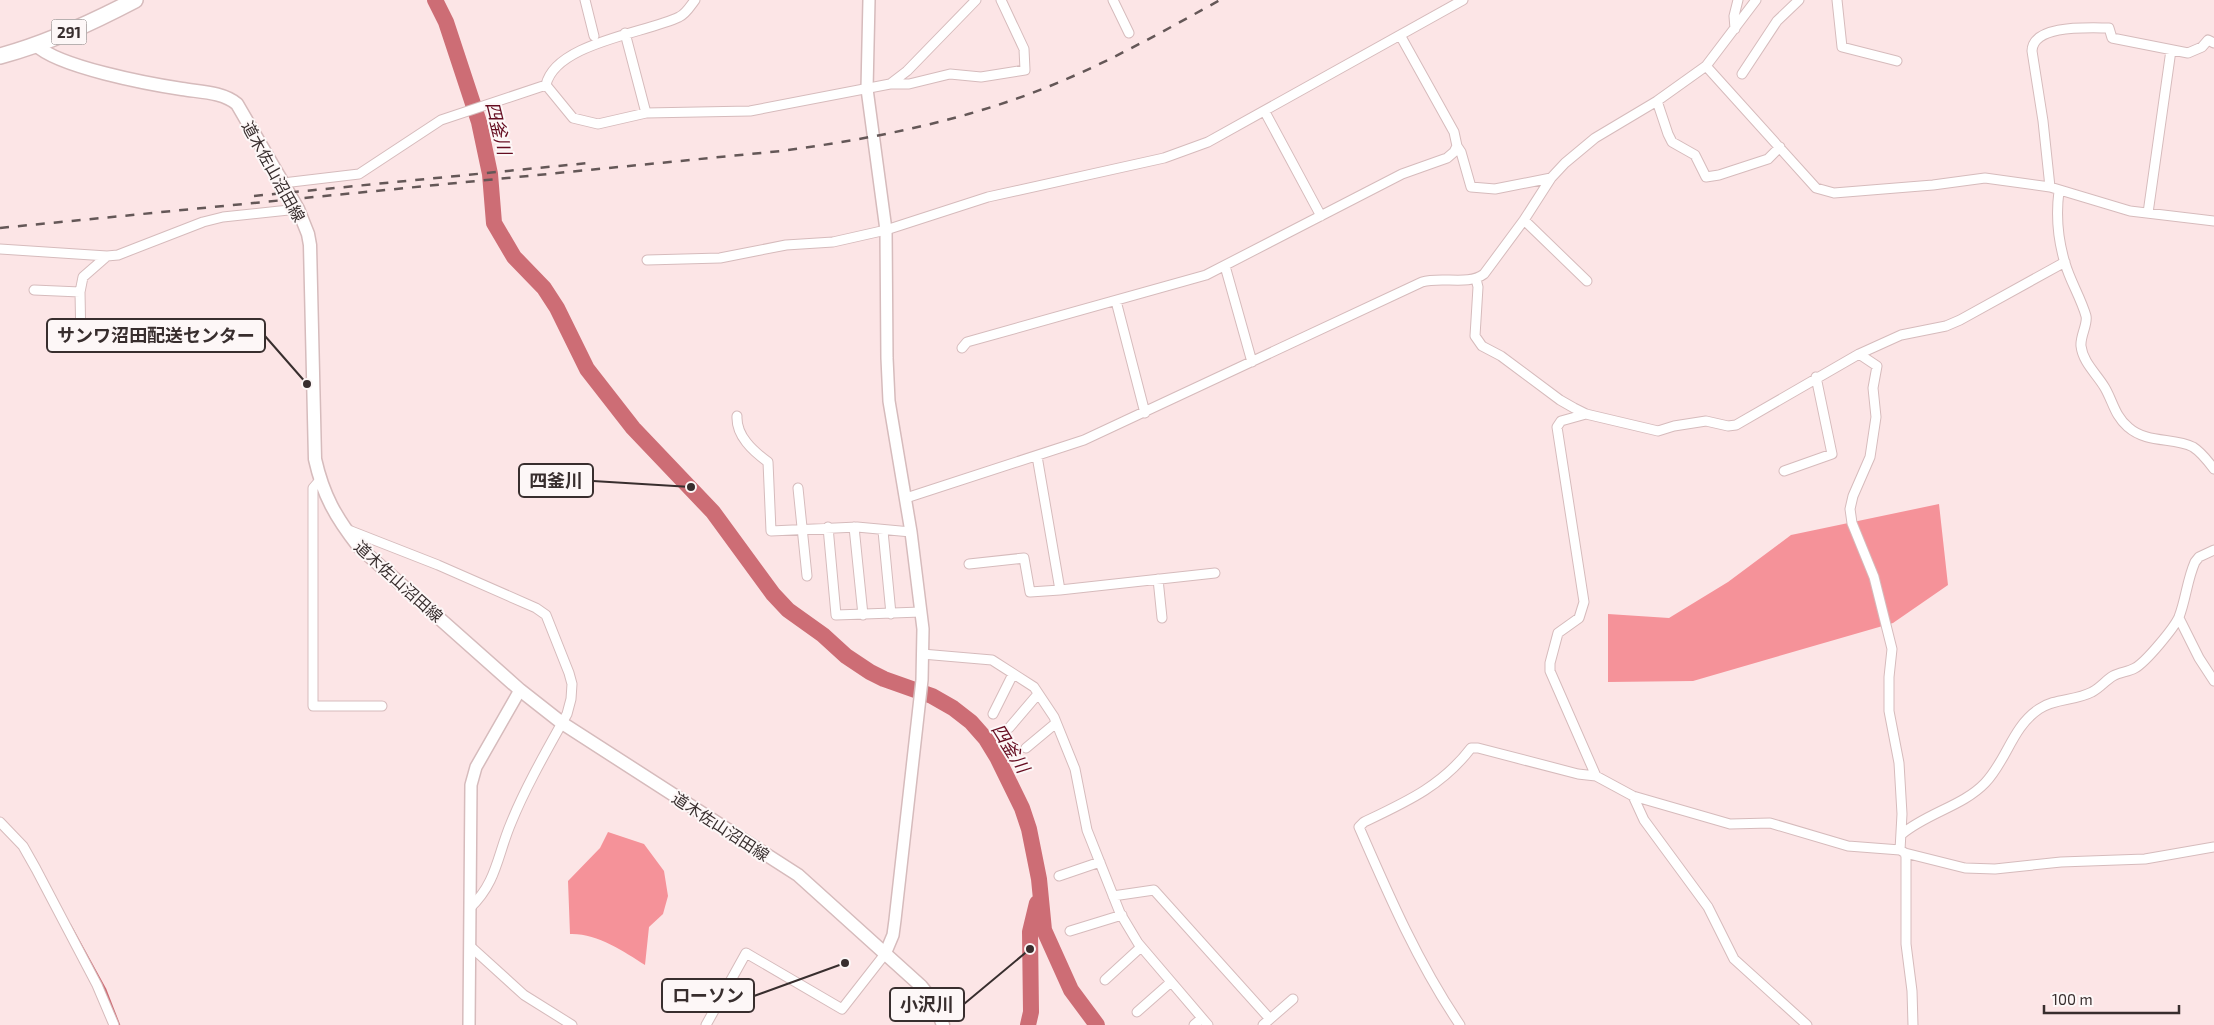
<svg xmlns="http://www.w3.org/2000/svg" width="2214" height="1025" font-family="'Exo 2','Noto Sans JP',sans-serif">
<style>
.forest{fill:#f59299}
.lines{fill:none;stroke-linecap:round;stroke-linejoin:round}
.stream{stroke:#cd6d75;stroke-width:2.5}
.river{stroke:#cd6d75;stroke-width:16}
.minor-casing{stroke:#d6bbbc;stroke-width:11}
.tertiary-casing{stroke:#d6bbbc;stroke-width:14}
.secondary-casing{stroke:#d6bbbc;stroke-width:15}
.trunk-casing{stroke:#d6bbbc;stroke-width:18}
.minor{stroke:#fff;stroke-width:9}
.tertiary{stroke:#fff;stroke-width:11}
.secondary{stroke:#fff;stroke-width:12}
.trunk{stroke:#fff;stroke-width:15}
.rail{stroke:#645757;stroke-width:2.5;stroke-dasharray:9 9;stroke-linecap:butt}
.labels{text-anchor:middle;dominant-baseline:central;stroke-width:4;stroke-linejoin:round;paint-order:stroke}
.shield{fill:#fdf7f7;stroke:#736a6a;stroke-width:1}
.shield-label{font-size:15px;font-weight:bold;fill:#382e2e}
.street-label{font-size:16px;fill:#382e2e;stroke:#fdf7f7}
.water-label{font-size:18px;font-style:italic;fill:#650c20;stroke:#fdf7f7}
.leader{fill:none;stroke:#382e2e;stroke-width:2}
.callout-dot{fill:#382e2e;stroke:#fdf7f7;stroke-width:2}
.callout{fill:#fdf7f7;stroke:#382e2e;stroke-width:2}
.callout-label{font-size:18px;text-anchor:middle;font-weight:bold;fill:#382e2e}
</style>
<rect width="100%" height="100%" fill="#fce5e6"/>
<path class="forest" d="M1939 504 1948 585 1893 623 1693 681 1608 682V614L1669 618 1728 582 1791 535Z
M608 832 644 844 664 871 668 896 663 914 649 927 645 965C623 951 597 933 570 934L568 881 600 848Z"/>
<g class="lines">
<path class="stream" d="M70 925 105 989 119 1025"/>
<path class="river" d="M435 0 446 22 479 122 490 174 494 223 514 257 544 288 557 308 587 369 633 428 713 512 773 594 788 610 823 635 846 656 870 672 884 679 932 696 953 708 971 722 986 739 997 757 1022 808 1029 829 1039 879 1044 930 1071 990 1097 1025
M1028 1025 1031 1012 1030 932 1037 903"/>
<g class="minor-casing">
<path id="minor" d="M585 0 594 36
M1113 0 1129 33
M1837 0 1842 47 1897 61
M1735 29 1734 16 1738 0
M625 33 646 113
M1706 66 1816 188 1834 193 1933 185 1985 178 2050 187 2130 211 2214 221
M1742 74 1777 21 1799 0
M890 84H909L950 74 981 77 1025 70 1024 49 1001 0
M546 85 573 118 598 124 646 113 750 111 890 84 907 71 976 0
M1657 101 1668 134 1672 142 1695 155 1706 177 1719 175 1768 159 1780 147
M1265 112 1321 216
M1457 146 1461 152 1471 187 1495 189 1551 178
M283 183 359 174 441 120 546 85C555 43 646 33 679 17 686 14 691 5 695 0
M2050 187 2043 121 2032 51C2033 24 2089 28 2109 28L2112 38 2188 53 2202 47 2208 40 2214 43
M2059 191C2056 214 2058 240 2065 263 2070 281 2081 298 2086 316 2088 324 2080 336 2081 346 2083 363 2097 374 2105 388 2113 402 2115 416 2128 427 2147 444 2174 437 2193 447 2201 452 2208 461 2214 469
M2148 213 2171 50
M1524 220 1587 281
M0 249 107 256 118 255 203 222 223 217 298 209
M647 260 720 258 786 245 833 242 886 230 988 197 1164 158 1208 142 1463 0
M1225 266 1252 362
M1476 279 1478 287 1475 336 1482 346 1501 356 1560 400 1574 408 1586 414 1658 431 1674 426 1706 421 1728 426 1736 425 1859 354 1901 335 1946 326 1960 320 2065 262
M34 290 80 292
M1116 301 1145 413
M81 344 80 292 83 277 107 256
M962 348 967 342 1206 275 1402 174 1447 158 1454 152 1457 146 1454 132 1400 35
M1859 354 1877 366 1873 388 1876 417 1870 457 1853 496 1850 509 1852 523 1874 577 1892 649 1889 677V711L1899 763 1902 814 1900 850 1905 853 1906 857V944L1912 991 1913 1025
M1586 414 1561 421 1557 427 1584 602 1579 618 1558 633 1550 663V671L1596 776
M737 416C736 436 753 451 768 462L771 531 857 527 911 532
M1037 456 1060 590 1215 573
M1784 471 1832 454 1816 377
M320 480 313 488V706H382
M798 488 807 576
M906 498 1084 440 1422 282C1442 276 1468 286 1484 274L1524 220 1551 178 1565 163 1595 138 1657 101 1706 66 1756 0
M828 527 836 615 921 612
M854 527 863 615
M346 529 438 565 536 608 546 615 569 673 572 684 571 699 567 714C547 750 526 786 511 823 497 856 497 882 470 908
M883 531 891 614
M969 564 1024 558 1030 592 1060 590
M1158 579 1162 618
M2179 618 2199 658 2214 681
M922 654 992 660 1034 687 1054 717 1075 769 1087 830 1120 913 1138 943 1208 1025
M993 714 1013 674
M1009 728 1038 694
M1026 748 1056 723
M1633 796 1644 820 1708 907 1734 959 1807 1025
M0 822 23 846 36 869 97 985 114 1025
M1902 834C1927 813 1963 806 1985 783 2007 760 2012 727 2039 709 2055 698 2075 701 2092 692 2100 688 2106 680 2113 676 2120 672 2128 672 2135 668 2146 662 2174 628 2179 617 2186 599 2187 580 2195 562L2199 557 2214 550
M1905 853 1965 868 1995 869 2061 862 2145 859 2214 847
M1059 876 1100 862
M1113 896 1154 890 1270 1019
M1070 931 1122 915
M470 946 524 995 572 1025
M1105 980 1141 947
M1137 1012 1171 982
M706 1025 746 953 842 1009 885 954
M1194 1025 1202 1018
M1263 1025 1293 999
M1460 1025C1418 963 1389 896 1359 827L1364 822C1406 802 1442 786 1471 748H1478L1578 774 1596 776 1633 796 1730 824 1770 823 1848 846 1900 850"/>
</g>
<g class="tertiary-casing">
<path id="tertiary" d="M869 0 867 89 886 230 887 358 889 401 911 532 923 629 922 680 895 920 893 935 885 954
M469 1025 471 785 476 767 520 690"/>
</g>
<g class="secondary-casing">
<path id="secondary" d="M36 45C58 67 149 84 182 89 200 92 223 92 237 104L298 209 308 234 310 245 315 459C323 495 336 518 359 547L520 690 562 723 798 875 921 986 934 1002 943 1025"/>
</g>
<g class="trunk-casing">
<path id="trunk" d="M0 56C48 43 91 23 135 0"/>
</g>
<use href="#minor" class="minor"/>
<use href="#tertiary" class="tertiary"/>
<use href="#secondary" class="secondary"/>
<use href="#trunk" class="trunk"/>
<path class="rail" d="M254 196 588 163
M0 228 781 151C872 139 964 121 1050 86 1109 62 1164 31 1220 0"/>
</g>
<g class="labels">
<rect class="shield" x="51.5" y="19.5" width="35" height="25" rx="4"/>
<g class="shield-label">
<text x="69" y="32">291</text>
</g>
<g class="street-label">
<text transform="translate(274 171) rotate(61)">道木佐山沼田線</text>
<text transform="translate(399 581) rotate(42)">道木佐山沼田線</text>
<text transform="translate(721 826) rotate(33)">道木佐山沼田線</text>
</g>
<g class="water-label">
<text transform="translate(499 128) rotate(76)">四釜川</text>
<text transform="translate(1011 748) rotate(58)">四釜川</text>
</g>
</g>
<path class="leader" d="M307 384L265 336M691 487L593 481M845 963L754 996M1030 949L964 1004"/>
<g class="callout-dot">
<circle cx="307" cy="384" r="5"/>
<circle cx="691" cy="487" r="5"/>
<circle cx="845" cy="963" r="5"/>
<circle cx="1030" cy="949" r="5"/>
</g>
<g class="callout">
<rect x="47" y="319" width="218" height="33" rx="5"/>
<rect x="519" y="464" width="74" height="33" rx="5"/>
<rect x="662" y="979" width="92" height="33" rx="5"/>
<rect x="890" y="988" width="74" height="33" rx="5"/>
</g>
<g class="callout-label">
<text x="156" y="342">サンワ沼田配送センター</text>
<text x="556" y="487">四釜川</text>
<text x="708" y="1002">ローソン</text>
<text x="927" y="1011">小沢川</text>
</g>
<path d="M2044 1005v8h135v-8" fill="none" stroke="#382e2e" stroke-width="2.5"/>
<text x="2052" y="1005" font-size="15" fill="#382e2e" stroke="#fdf7f7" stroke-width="4" paint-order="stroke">100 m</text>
</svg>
